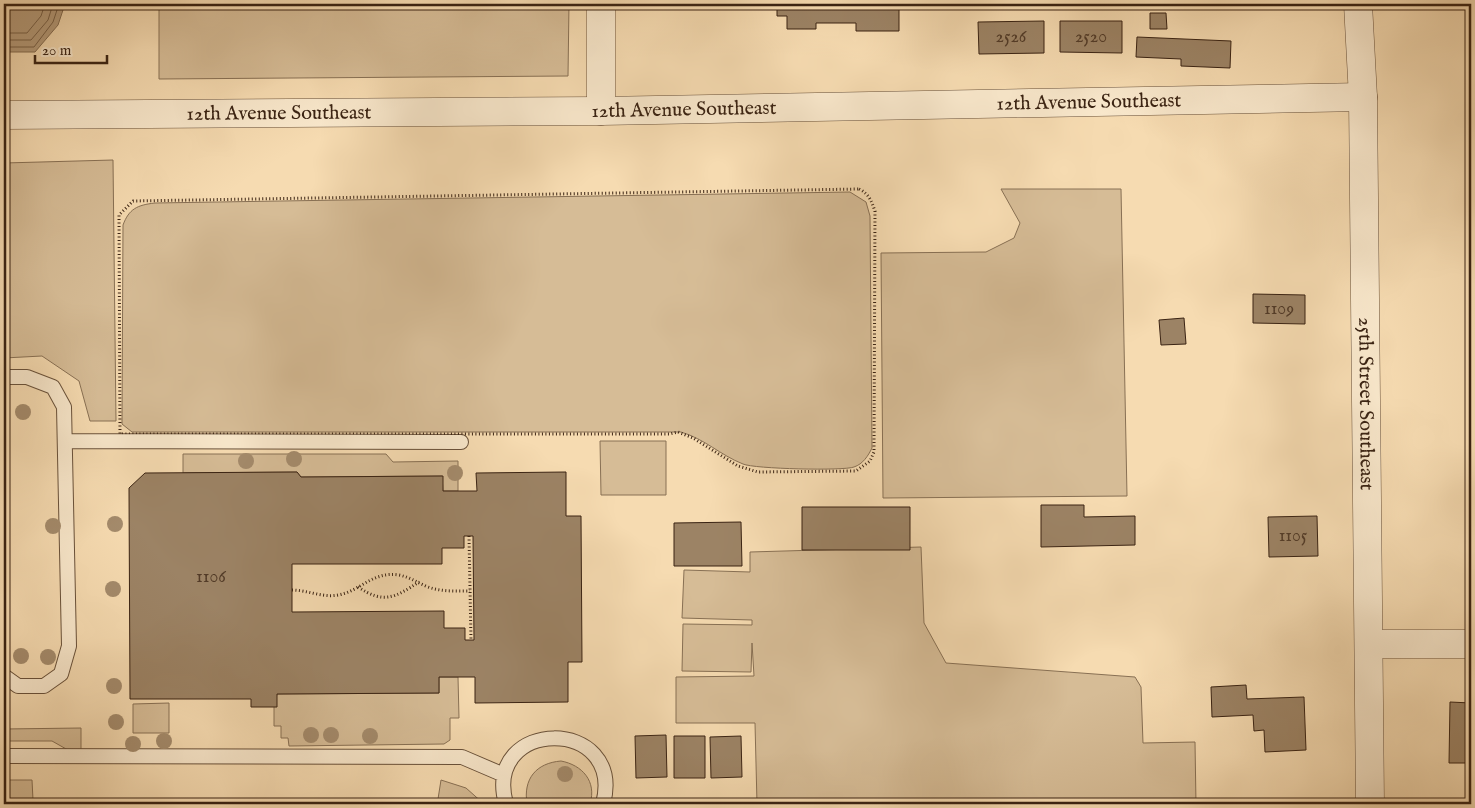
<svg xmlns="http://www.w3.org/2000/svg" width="1475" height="808" font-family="'IM FELL English',serif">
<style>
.green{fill:#d6bc96;stroke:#887054}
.water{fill:#b69c7b;stroke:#846c51}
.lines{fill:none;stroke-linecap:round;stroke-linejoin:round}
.shore{stroke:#786047;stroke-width:1}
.building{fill:#9c8365;stroke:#3a2313;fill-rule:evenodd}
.lane-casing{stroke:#69513a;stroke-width:16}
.street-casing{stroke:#69513a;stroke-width:29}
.path{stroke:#3a2313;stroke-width:3;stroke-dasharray:1 2.5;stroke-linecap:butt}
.lane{stroke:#f9e8cc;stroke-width:14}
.street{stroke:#f9e8cc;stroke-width:28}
.tree{fill:#a48b6c}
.labels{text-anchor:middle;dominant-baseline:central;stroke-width:4;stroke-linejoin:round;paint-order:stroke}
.number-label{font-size:18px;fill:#523b28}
.street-label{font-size:20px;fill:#3a2313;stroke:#f9e8cc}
</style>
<rect width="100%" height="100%" fill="#f6dbb1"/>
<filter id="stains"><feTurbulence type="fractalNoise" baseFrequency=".004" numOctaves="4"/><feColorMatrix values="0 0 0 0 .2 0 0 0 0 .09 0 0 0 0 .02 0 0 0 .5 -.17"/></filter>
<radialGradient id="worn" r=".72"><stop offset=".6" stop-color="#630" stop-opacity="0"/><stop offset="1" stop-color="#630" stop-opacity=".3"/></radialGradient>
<path class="green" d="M159 4H569L568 76 159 79Z
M113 160 116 421H90L79 381 42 356 4 358V163Z
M1001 189H1121L1127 496 883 498 881 253 986 252 1014 238 1020 223Z
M850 192 866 202 870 216 872 448C868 456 863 464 854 467 844 471 754 469 743 464 720 455 705 439 681 432H132L122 424 123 225C129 209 137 205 155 203Z
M600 441H666V495H601Z
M183 454H386L393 462 458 461V491H443L442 476 301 477 297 472 183 473Z
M921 547 924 623 946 663 1135 677 1141 687 1143 743 1195 742 1196 804H757L755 723H676V677L754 676 752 643 751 672 682 671 683 624 752 625V620L682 618 684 570 750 572V552Z
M439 677H458L459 718H450V740L444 744 289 746 288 738H281V726H274V707L277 694 439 693Z
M169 703V733H133V704Z
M81 728V754H75L52 741H4V729Z
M561 761C582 765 597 781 590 804H527C523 779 536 763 561 761Z
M4 780H32L33 800 438 799 441 780 466 788 484 804H4Z"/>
<path class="water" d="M4 4H65L58 25 35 52H4Z"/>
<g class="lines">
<path class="shore" d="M4 33H27L41 16 45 4
M4 40H31L48 20 53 4
M4 47H34L53 22 59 4"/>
</g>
<path class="building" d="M777 4H899V31H856V23H816V29H787V16H777Z
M1150 13H1166L1167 29H1150Z
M1044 21V53L979 54 978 22Z
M1060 21H1122V53L1060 52Z
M1137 37 1231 41 1230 68 1181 66V59L1136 57Z
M1253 294 1305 295V324L1253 323Z
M1184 318 1186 344 1161 345 1159 320Z
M297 472 301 477 443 476V491H477L476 473 566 472V516H581L582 662H568V702L475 703V677H439V693L277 694V707H251V699H130L129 488 145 473ZM464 536H473L474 640H465V628H444V611L292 612V564H442V548H464Z
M1041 505H1084V517L1135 516V545L1041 547Z
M802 507H910V550H802Z
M1317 516 1318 556 1269 557 1268 517Z
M741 522 742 566H674V523Z
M1246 685 1247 699 1304 697 1306 750 1265 752 1264 730 1254 731 1253 715 1212 717 1211 687Z
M1450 702 1471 703V763H1449Z
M666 735 667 777 636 778 635 736Z
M674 736H705V778H674Z
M741 736 742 777 711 778 710 737Z"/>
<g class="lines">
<g class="lane-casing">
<path id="lane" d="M4 377H27L53 387 64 407 69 646 61 674 44 686H18L4 676
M65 441 461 442
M4 756 462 757 504 775
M506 804C482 717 626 716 603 804"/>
</g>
<g class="street-casing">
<g id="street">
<path d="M601 4V111"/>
<path id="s1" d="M1358 4 1363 97 1370 804"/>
<path id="s2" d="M4 115 601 111 1363 97"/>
<path d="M1369 644H1471"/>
</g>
</g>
<path class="path" d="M859 189C869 194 871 200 875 211L874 452 870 461 856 471 758 472 738 466 693 438 678 432 670 434H120L119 215 133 201Z
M469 536 471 640
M358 587C384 604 394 598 419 582
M292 590C307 590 323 598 338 595 361 591 372 571 399 575 410 577 418 583 428 587 442 592 456 591 470 591"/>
<use href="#lane" class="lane"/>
<use href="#street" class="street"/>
</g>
<g class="tree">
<circle cx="23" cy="412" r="8"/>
<circle cx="294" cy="459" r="8"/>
<circle cx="246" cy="461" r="8"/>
<circle cx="455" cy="473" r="8"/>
<circle cx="115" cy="524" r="8"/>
<circle cx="53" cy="526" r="8"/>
<circle cx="113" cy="589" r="8"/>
<circle cx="21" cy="656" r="8"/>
<circle cx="48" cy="657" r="8"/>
<circle cx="114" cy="686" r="8"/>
<circle cx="116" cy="722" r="8"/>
<circle cx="311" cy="735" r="8"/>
<circle cx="331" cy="735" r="8"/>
<circle cx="370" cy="736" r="8"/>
<circle cx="164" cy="741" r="8"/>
<circle cx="133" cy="744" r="8"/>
<circle cx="565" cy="774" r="8"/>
</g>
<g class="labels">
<g class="number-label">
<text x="1011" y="37">2526</text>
<text x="1091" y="37">2520</text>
<text x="1279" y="309">1109</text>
<text x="1293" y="536">1105</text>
<text x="211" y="577">1106</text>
</g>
<g class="street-label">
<text stroke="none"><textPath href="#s2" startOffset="1085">12th Avenue Southeast</textPath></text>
<text stroke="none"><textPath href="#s2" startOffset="680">12th Avenue Southeast</textPath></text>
<text stroke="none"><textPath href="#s2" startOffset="275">12th Avenue Southeast</textPath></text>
<text stroke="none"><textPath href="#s1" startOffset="400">25th Street Southeast</textPath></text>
</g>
</g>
<rect width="1475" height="808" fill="none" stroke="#f6dbb1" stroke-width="20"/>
<rect x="5" y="5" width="1465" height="798" fill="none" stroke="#3a2313" stroke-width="2.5"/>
<rect x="10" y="10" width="1455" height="788" fill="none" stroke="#3a2313"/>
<path d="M35 55v8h72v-8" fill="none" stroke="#3a2313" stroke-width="2.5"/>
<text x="42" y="55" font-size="15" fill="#3a2313" stroke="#f9e8cc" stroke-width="4" paint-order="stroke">20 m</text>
<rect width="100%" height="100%" filter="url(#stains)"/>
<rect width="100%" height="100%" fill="url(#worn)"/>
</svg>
